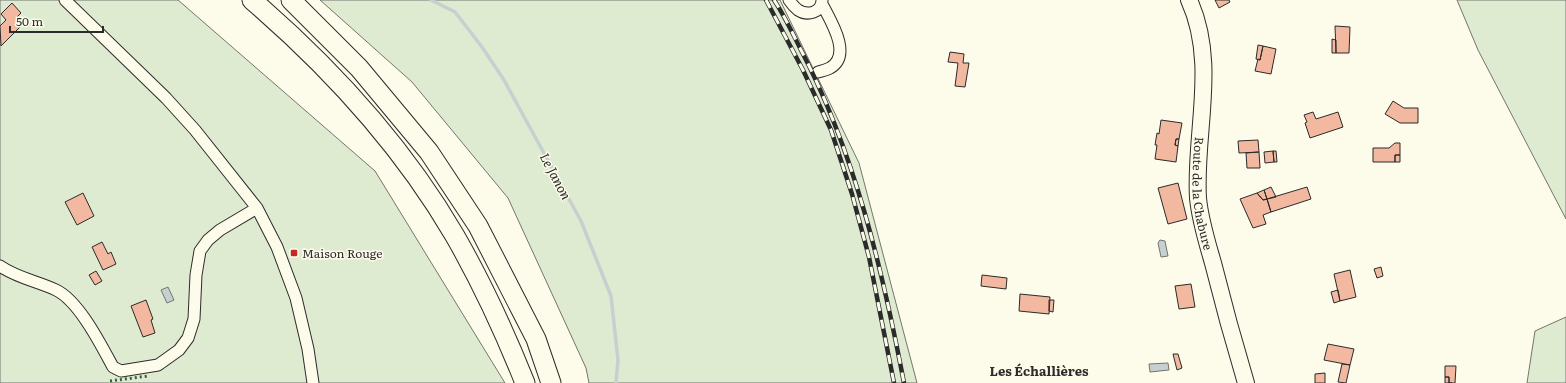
<svg xmlns="http://www.w3.org/2000/svg" width="1566" height="383" font-family="Literata,serif">
<style>
.green{fill:#deebd1;stroke:#74746e}
.water{fill:#c7d0d0;stroke:#74746e}
.lines{fill:none;stroke-linecap:round;stroke-linejoin:round}
.stream{stroke:#c7d0d0;stroke-width:3.5}
.building{fill:#f2b8a0;stroke:#2b2b2b}
.minor-casing{stroke:#2b2b2b;stroke-width:13}
.secondary-casing{stroke:#2b2b2b;stroke-width:18}
.trunk-casing{stroke:#2b2b2b;stroke-width:21}
.minor{stroke:#fdfbea;stroke-width:11}
.secondary{stroke:#fdfbea;stroke-width:16}
.trunk{stroke:#fdfbea;stroke-width:19}
.rail-casing{stroke:#2b2b2b;stroke-width:4.5}
.rail{stroke:#fdfbea;stroke-width:3;stroke-dasharray:9;stroke-linecap:butt}
.hedge{stroke:#34623c;stroke-width:3;stroke-dasharray:2 3;stroke-linecap:butt}
.poi-dot{fill:#c62828;stroke:#fdfbea;stroke-width:1.5}
.labels{text-anchor:middle;dominant-baseline:central;stroke-width:3;stroke-linejoin:round;paint-order:stroke}
.street-label{font-size:12px;fill:#2b2b2b;stroke:#fdfbea}
.poi-label{font-size:12px;fill:#2b2b2b;stroke:#fdfbea;text-anchor:start}
.water-label{font-size:13px;font-style:italic;fill:#2b2b2b;stroke:#fdfbea}
.neighbourhood-label{font-size:13px;font-weight:bold;fill:#2b2b2b;stroke:#fdfbea}
</style>
<rect width="100%" height="100%" fill="#fdfbea"/>
<path class="green" d="M0 0H178L375 171 505 383H0Z
M320 0H780L859 163 917 383H589L586 368 508 198 412 82Z
M1457 0H1566V219L1478 50Z
M1566 317V383H1527L1535 331Z"/>
<path class="water" d="M1160 240 1165 241 1168 256 1161 257 1158 243Z
M168 287 174 300 167 303 161 290Z
M1168 363 1169 370 1150 372 1149 364Z"/>
<g class="lines">
<path class="stream" d="M431 0 455 12 482 47 504 80 581 221 611 296 618 360 616 383"/>
</g>
<path class="building" d="M1215 0H1229L1230 2 1219 8Z
M12 3 21 13 17 17 24 23 1 46 0 26 6 20 1 14Z
M1335 26 1350 27 1349 53H1336Z
M1332 39 1336 40V53H1332Z
M1258 45 1263 46 1260 60 1256 59Z
M1263 46 1276 49 1271 74 1255 71 1258 59 1260 60Z
M950 52 964 54 963 63H969L965 87 955 86 958 63 948 62Z
M1393 101 1404 108H1418V123H1400L1385 114Z
M1313 112 1316 119 1338 112 1343 127 1310 138 1305 123 1307 122 1304 115Z
M1161 120 1182 123 1179 139H1176L1175 145 1178 146 1176 162 1155 159 1157 145H1155L1157 133 1159 134Z
M1176 139H1179L1178 146 1175 145Z
M1258 140 1259 152 1239 153 1238 141Z
M1395 143H1400V155H1395V162H1373V148H1389Z
M1273 151 1274 162 1265 163 1264 152Z
M1273 151H1276L1277 162H1274Z
M1259 152 1260 168H1247L1246 153Z
M1395 155H1400V162H1395Z
M1178 183 1187 219 1168 224 1158 188Z
M1271 187 1276 197 1267 199 1264 190Z
M1307 187 1311 199 1271 212 1267 199Z
M1264 190 1267 199 1263 200 1257 193Z
M83 193 94 216 77 225 65 202Z
M1257 193 1263 200 1267 199 1271 212 1263 215 1266 224 1253 228 1240 199Z
M102 242 108 254 111 252 116 264 103 270 92 247Z
M1381 267 1383 276 1377 278 1374 269Z
M1350 270 1356 297 1340 301 1334 274Z
M96 271 102 281 95 285 89 275Z
M982 275 1007 278 1006 289 981 286Z
M1191 284 1195 307 1179 309 1175 286Z
M1338 290 1340 301 1334 303 1331 292Z
M1020 294 1050 297 1049 314 1019 311Z
M146 300 153 319 151 320 155 333 143 337 131 306Z
M1049 300H1054L1053 312 1049 311Z
M1328 344 1354 349 1350 365 1324 360Z
M1173 354H1178L1182 368 1177 370Z
M1342 364 1350 365 1346 383 1338 382Z
M1445 366H1456L1455 383H1449V377H1445Z
M1325 373V383H1315V374Z
M1445 377H1449V383H1452H1445Z"/>
<g class="lines">
<g class="minor-casing">
<path id="minor" d="M65 0 166 98 195 130 257 208 277 247 296 298 308 349 313 383
M789 0C791 3 794 7 798 10 807 16 822 13 822 0
M818 72C822 71 826 70 830 68 853 55 830 20 822 4
M0 266C17 278 37 281 56 290 79 301 101 345 113 367L121 371 158 365 179 350 188 338 194 319 196 275 200 251 208 240 220 230 257 208"/>
</g>
<g class="secondary-casing">
<g id="secondary">
<path id="s1" d="M1189 0C1218 63 1194 133 1198 198 1200 220 1207 242 1213 263 1223 303 1234 343 1246 383"/>
</g>
</g>
<g class="trunk-casing">
<path id="trunk" d="M252 0C331 68 402 145 455 236 482 283 505 333 525 383
M291 0 359 68 429 152 478 226 536 339 551 383"/>
</g>
<use href="#minor" class="minor"/>
<use href="#secondary" class="secondary"/>
<use href="#trunk" class="trunk"/>
<g class="rail-casing">
<path id="rail" d="M766 0 803 70 831 130 852 194 869 257 894 383
M774 0C784 15 792 32 800 48 855 153 882 268 904 383"/>
</g>
<use href="#rail" class="rail"/>
<path class="hedge" d="M110 381 148 376"/>
</g>
<rect class="poi-dot" x="290" y="249" width="8" height="8" rx="2"/>
<g class="labels">
<g class="street-label">
<text stroke="none"><textPath href="#s1" startOffset="196">Route de la Chabure</textPath></text>
</g>
<g class="poi-label">
<text x="302" y="253">Maison Rouge</text>
</g>
<g class="water-label">
<text transform="translate(556 176) rotate(62)">Le Janon</text>
</g>
<g class="neighbourhood-label">
<text x="1039" y="370">Les Échallières</text>
</g>
</g>
<path d="M10 26v6h93v-6" fill="none" stroke="#2b2b2b" stroke-width="2"/>
<text x="16" y="26" font-size="12" fill="#2b2b2b" stroke="#fdfbea" stroke-width="3" paint-order="stroke">50 m</text>
</svg>
